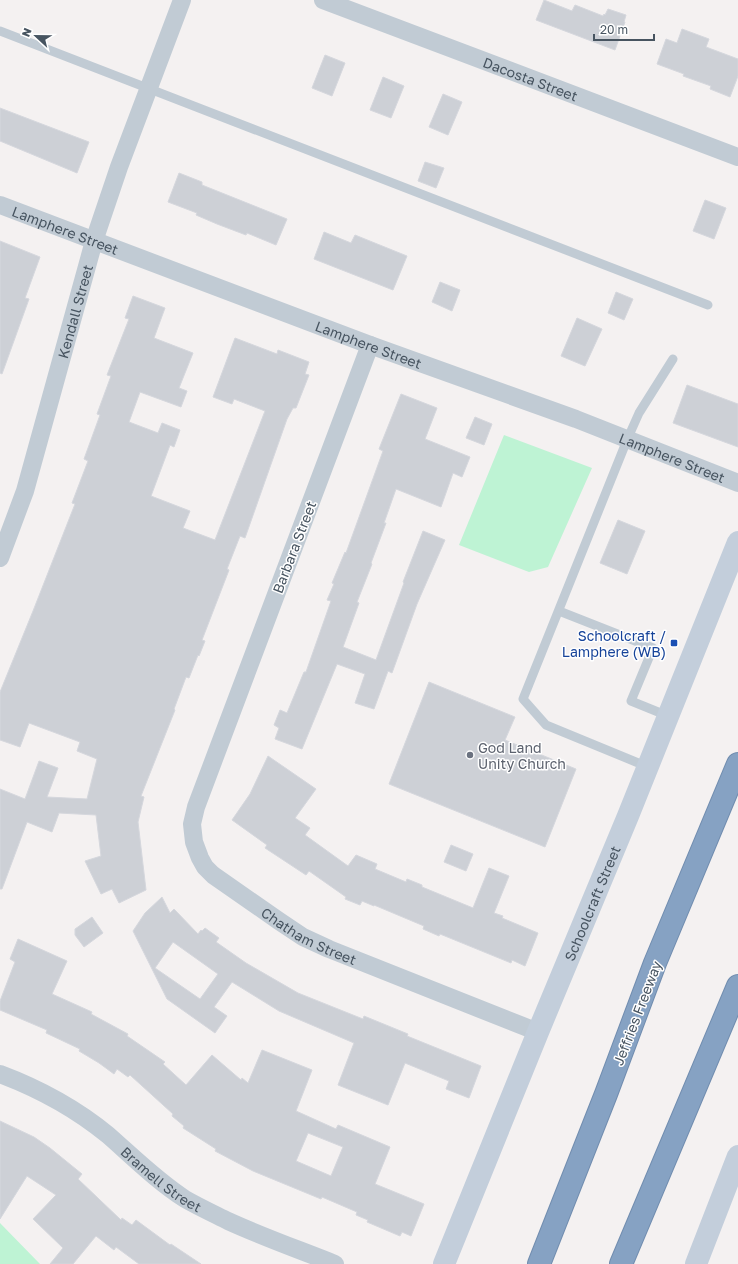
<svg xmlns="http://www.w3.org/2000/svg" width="738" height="1264" font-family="'Golos Text',sans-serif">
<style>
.green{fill:#bef3d4}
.building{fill:#cdd0d6;stroke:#d5d7dd;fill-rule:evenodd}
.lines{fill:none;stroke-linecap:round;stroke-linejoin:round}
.highway-casing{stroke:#718daf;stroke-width:24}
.lane{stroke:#c1cbd4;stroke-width:9}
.street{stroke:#c1cbd4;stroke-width:18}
.secondary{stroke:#c3cedb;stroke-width:22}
.highway{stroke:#86a2c3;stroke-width:22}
.transit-dot{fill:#1a4fb4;stroke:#fff;stroke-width:1.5}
.worship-dot{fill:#6b7280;stroke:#fff;stroke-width:1.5}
.labels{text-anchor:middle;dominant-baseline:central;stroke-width:3;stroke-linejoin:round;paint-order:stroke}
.street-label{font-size:14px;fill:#475460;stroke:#fff}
.transit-label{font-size:14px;fill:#164399;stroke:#fff;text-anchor:end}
.worship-label{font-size:14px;fill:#5b616d;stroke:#fff;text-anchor:start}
</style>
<rect width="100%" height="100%" fill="#f4f1f1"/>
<path class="green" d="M504 435 592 468 548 567 529 572 459 545Z
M0 1223 40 1264H0Z"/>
<path class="building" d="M544 0 572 11 575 5 603 16 604 14 605 15 608 9 626 15 624 22H625L615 50 536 20Z
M682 29 709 39 706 47 738 59V76L730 97 710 89 711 86 683 76 684 74 657 64 666 39 677 43Z
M325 55 345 63 332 96 312 88Z
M383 77 404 86 391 118 370 110Z
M443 94 462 102 448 135 429 127Z
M0 108 89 142 77 173 0 141Z
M425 162 444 168 436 188 418 181Z
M179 173 202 182V185L287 219 276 245 247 233 246 235 217 224 196 215 197 213 168 202Z
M705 200 726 208 714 239 693 231Z
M324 232 351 243 355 235 407 256 393 290 314 259Z
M0 241 40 257 25 298 29 299 2 374 0 373Z
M440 282 460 290 452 311 432 302Z
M616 292 633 299 624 320 608 313Z
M133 296 165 308 154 338 193 353 179 388 187 391 181 407 140 392 129 422 158 433 162 423 180 430 174 447 170 445 151 496 190 511 183 528 215 540 265 411 234 399 232 404 213 397 235 338 277 354 278 350 309 362 305 374 309 375 296 408H293L287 419 245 538 240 536 227 569 229 570 202 640 205 641 199 656 198 655 189 678 186 677 174 709 175 710 141 796 144 797 138 822 146 890 119 903 112 889 101 894 85 861 101 856 96 815 59 813 52 832 27 822 2 889H0V789L25 799 39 761 58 768 47 797 87 799 97 759 77 751 80 742 29 723 20 747 0 740V692L33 611 75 504 72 503 88 461 84 459 100 415 97 414 111 376 107 375 129 319 125 318Z
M577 318 602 329 585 366 561 356Z
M687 385 738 404V447L673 423Z
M401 394 437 408 425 439 470 457 462 477 453 473 441 507 396 489 384 523H386L371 563 372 564 357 602 359 603 343 647 376 660 404 583 403 582 423 531 445 540 417 604 392 673 388 671 374 709 355 703 365 674 337 664 302 749 275 739 279 728 274 725 280 710 287 713 304 672H306L331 601 327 600 334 584 332 583 345 552 346 553 383 451 379 449Z
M475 417 492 424 484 445 466 438Z
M618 520 645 531 627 574 600 563Z
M429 682 515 717 505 740 576 769 545 847 389 784Z
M268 756 316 789 295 818 310 828 305 835 348 866 356 855 377 864 375 869 406 882 407 879 422 885V887L473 908 489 868 509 876 494 913 503 916 502 918 538 933 525 966 512 960 511 963 440 934 439 936 423 929 424 926 374 905V906L362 901 360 905 345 899 346 897 309 871 306 875 265 848 267 845 232 820 250 794Z
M451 845 473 854 466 871 444 862Z
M162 897 170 913 174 909 198 934 201 930 202 931 205 928 219 938 216 942 246 963 298 993 363 1019 364 1016 408 1034 407 1036 481 1066 469 1098 446 1089 449 1081 405 1063 388 1105 338 1085 354 1043 279 1011 232 982 214 1007 227 1016 215 1033 167 999 133 931 145 913ZM173 942 218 974 200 999 155 968Z
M92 917 103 933 84 947 75 935V929Z
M18 939 67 961 52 994 92 1012 91 1014 128 1034 127 1036 165 1062 163 1064 186 1085 212 1055 241 1080 242 1078 248 1083 262 1050 312 1070 296 1111 336 1129 338 1125 390 1147 375 1184 424 1204 411 1236 402 1232 400 1236 367 1222 368 1220 356 1215 357 1212 322 1197 321 1199 253 1171 215 1151 216 1149 183 1128 184 1126 172 1116 173 1114 130 1075 128 1077 117 1069 114 1074 99 1063 79 1051 80 1049 46 1033 47 1030 0 1010V1001L15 962 10 959ZM308 1133 343 1147 331 1176 296 1161Z
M0 1121 34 1137 50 1148 82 1174 78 1179 121 1220 122 1218 132 1225 136 1220 170 1245 171 1244 201 1264H139L116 1247 114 1250 96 1236 73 1264H50L63 1248 33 1219 56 1195 27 1176 0 1219Z"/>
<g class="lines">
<g class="highway-casing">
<path id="highway" d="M539 1264 606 1094 655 963 738 764
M621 1264 738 986"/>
</g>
<path class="lane" d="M0 31 708 305
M559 611 653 648 631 701 668 716
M648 767 546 725 523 699 627 440 639 413 673 359"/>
<g class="street">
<path id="s1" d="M323 0 738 157"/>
<path id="s2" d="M0 205 370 345 576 419 738 483"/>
<path id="s3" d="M370 345 196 807 192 824 194 842 200 858 205 867 213 875 279 921 303 937 329 949 538 1032"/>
<path id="s4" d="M0 558 25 491 94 241 119 167 182 0"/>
<path id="s5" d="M0 1074C40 1089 75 1108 108 1135 133 1157 157 1181 185 1199 199 1207 214 1214 228 1221 263 1237 300 1250 335 1264"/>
</g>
<g class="secondary">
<path id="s6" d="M444 1264 538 1032 628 816 738 542"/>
<path d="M696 1264 738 1156"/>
</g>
<use href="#highway" class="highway"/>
</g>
<rect class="transit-dot" x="670" y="639" width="8" height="8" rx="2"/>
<circle class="worship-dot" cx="470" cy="755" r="4"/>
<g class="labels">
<g class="street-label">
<text stroke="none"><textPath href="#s1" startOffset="222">Dacosta Street</textPath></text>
<text stroke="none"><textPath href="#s2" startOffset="70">Lamphere Street</textPath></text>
<text stroke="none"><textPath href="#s4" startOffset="258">Kendall Street</textPath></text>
<text stroke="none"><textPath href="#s2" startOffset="394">Lamphere Street</textPath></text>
<text stroke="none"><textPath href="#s2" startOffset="718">Lamphere Street</textPath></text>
<text transform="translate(294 547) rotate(-69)">Barbara Street</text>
<text stroke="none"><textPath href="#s6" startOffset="390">Schoolcraft Street</textPath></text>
<text stroke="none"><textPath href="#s3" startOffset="682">Chatham Street</textPath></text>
<text transform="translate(637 1013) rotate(-69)">Jeffries Freeway</text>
<text stroke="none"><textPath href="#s5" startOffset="194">Bramell Street</textPath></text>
</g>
<g class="transit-label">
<text x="666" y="635">Schoolcraft /<tspan x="666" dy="16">Lamphere (WB)</tspan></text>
</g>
<g class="worship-label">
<text x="478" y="747">God Land<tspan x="478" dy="16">Unity Church</tspan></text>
</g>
</g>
<g transform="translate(36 36) rotate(292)" stroke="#ffffff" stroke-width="3" paint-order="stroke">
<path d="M0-3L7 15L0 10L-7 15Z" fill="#475460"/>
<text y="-6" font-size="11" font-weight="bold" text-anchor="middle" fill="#475460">N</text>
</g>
<path d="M594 34v6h60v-6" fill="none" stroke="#475460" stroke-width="2"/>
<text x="600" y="34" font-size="12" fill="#475460" stroke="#ffffff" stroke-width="3" paint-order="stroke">20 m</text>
</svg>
